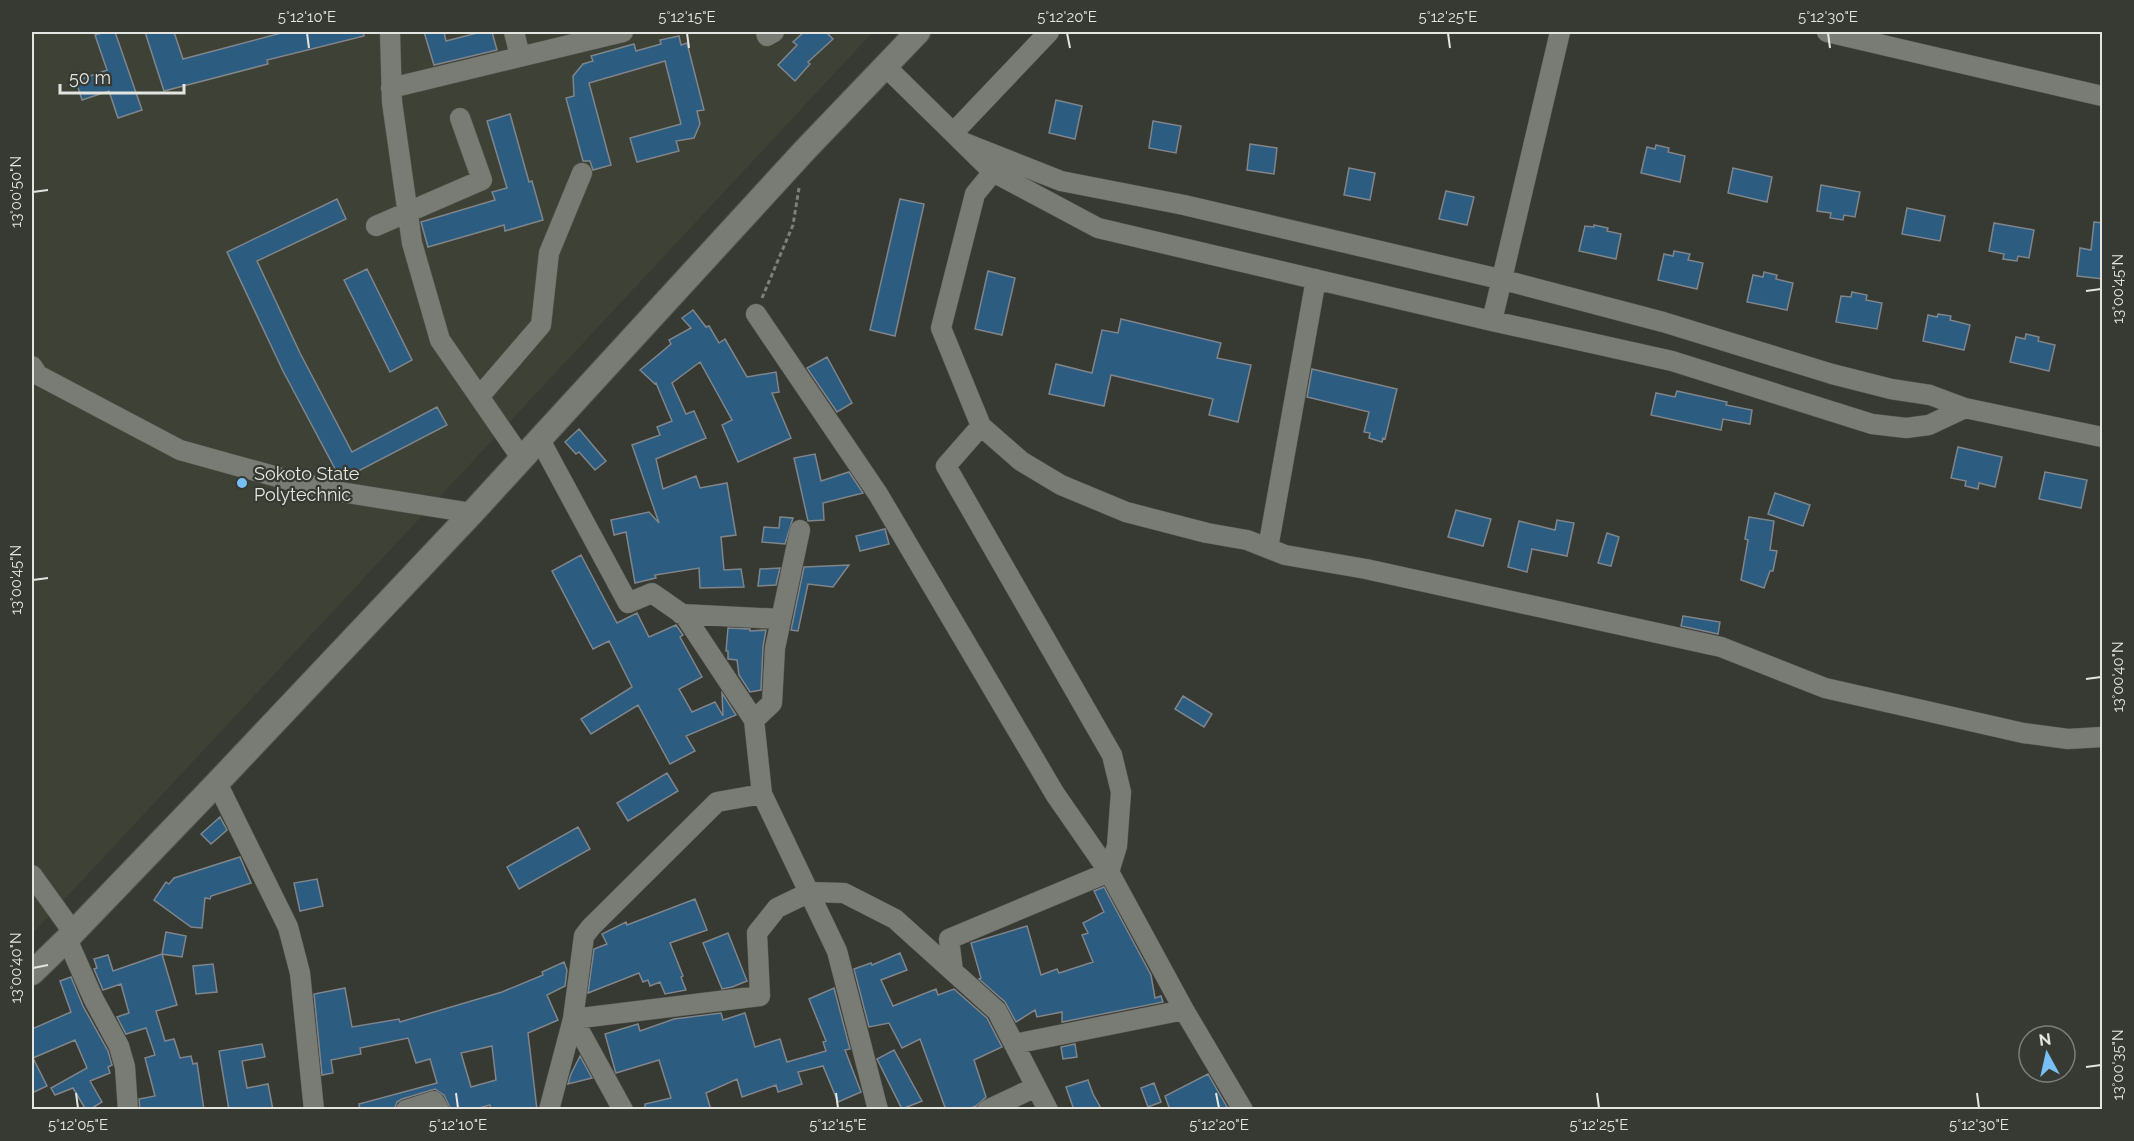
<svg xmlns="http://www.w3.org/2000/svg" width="2134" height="1141" font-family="Raleway,sans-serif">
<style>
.built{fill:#3e4236}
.building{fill:#2c5c80;stroke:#7f858a;stroke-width:1.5;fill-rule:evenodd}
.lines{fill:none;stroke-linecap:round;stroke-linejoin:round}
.minor-casing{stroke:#555752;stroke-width:21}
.tertiary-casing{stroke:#555752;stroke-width:26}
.path{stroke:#7e7f7a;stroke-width:3;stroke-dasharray:4.5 3;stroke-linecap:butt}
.minor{stroke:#797c75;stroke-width:20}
.tertiary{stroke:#797c75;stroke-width:24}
.ticks{fill:none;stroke:#e4e5e1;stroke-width:2}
.poi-dot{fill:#78bff7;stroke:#373933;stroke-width:2}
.labels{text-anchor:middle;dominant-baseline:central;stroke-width:4.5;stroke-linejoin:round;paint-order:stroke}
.poi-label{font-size:18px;fill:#e4e5e1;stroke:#373933;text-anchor:start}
.neatline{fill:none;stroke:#e4e5e1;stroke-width:2}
.ticks-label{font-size:15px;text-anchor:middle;fill:#e4e5e1}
</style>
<rect width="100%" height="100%" fill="#373933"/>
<path class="built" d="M32 32H873L32 934Z"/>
<path class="building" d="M105 32H115L142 110 118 118 109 91 82 100 76 81 107 70 95 35Z
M145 32H174L183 59 285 32H363L364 36 267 60 268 64 164 91Z
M424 32H444L446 41 481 32H492L497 50 434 65Z
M804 32H826L833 39 808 62 810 64 795 81 778 65 797 45 793 42Z
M679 36 681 45 687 43 704 110 697 111 700 124 694 138 676 141 679 151 637 162 630 138 681 124 665 61 589 83 611 165 593 170 590 161H583L566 98 574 96 573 76 583 64 593 61 591 56 634 44 636 51 661 44 660 40Z
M1056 100 1082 106 1075 139 1049 133Z
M510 114 529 182 532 181 543 220 505 231 504 225 428 247 421 222 495 200 492 192 507 188 487 121Z
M1153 121 1181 126 1176 153 1149 148Z
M1250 144 1277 148 1274 174 1247 170Z
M1656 145 1669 148 1668 152 1685 156 1680 182 1641 173 1647 147 1655 149Z
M1349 168 1375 173 1370 200 1344 195Z
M1733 168 1772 177 1767 202 1728 193Z
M1821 185 1860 192 1855 217 1844 215 1843 220 1830 218 1831 213 1817 211Z
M1446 191 1474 197 1467 225 1439 219Z
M337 199 346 219 257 261 300 353 352 452 437 407 447 425 341 480 283 371 227 252Z
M900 199 924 204 895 336 870 330Z
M1907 208 1945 216 1940 241 1902 234Z
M2094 222 2103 223V279L2077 276 2080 248 2091 250Z
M1994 223 2034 230 2029 258 2018 256 2017 261 2003 259 2004 254 1989 251Z
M1594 225 1608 228 1607 231 1621 234 1616 259 1579 251 1585 226 1594 227Z
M1674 251 1690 254 1688 260 1703 263 1697 289 1658 280 1664 254 1673 256Z
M367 269 412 360 390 372 344 280Z
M988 271 1015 278 1002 335 975 329Z
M1764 272 1777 275 1776 279 1793 283 1787 310 1747 302 1753 275 1763 277Z
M1852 292 1867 295 1866 300 1882 303 1877 329 1836 322 1841 296 1851 297Z
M693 310 706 327 709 326 719 343 725 339 747 377 776 372 779 392 772 393 791 438 738 462 722 425 732 420 700 362 672 383 686 414 694 411 706 438 656 459 663 489 696 476 700 488 727 483 736 535 721 537 724 570 741 569 744 587 700 588 699 568 655 575 656 578 635 583 626 532 614 535 611 520 649 512 659 523 632 445 660 435 657 427 672 421 656 383 655 384 640 370 671 344 669 340 691 328 682 318Z
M1938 314 1951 316 1950 320 1970 325 1964 350 1923 341 1928 315 1937 317Z
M1121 319 1221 343 1217 358 1251 365 1238 422 1209 415 1213 399 1111 375 1104 406 1049 394 1056 364 1092 373 1102 330 1118 333Z
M2026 334 2039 337 2038 341 2055 345 2049 371 2010 362 2016 337 2025 339Z
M827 357 852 403 837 412 807 368Z
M1312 369 1397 389 1385 439 1383 438 1382 442 1369 438 1370 433 1364 432 1369 412 1307 397Z
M1677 391 1727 402 1726 405 1752 410 1750 424 1723 419 1721 430 1651 415 1656 393 1675 397Z
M579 429 606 461 595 470 579 452 576 454 565 442Z
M1958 447 2002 457 1995 487 1979 483 1978 489 1965 486 1966 481 1951 478Z
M815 454 821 481 849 472 863 493 823 503 824 520 808 521 794 458Z
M2045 472 2087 480 2081 508 2039 499Z
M1775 493 1810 505 1803 526 1768 514Z
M1456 510 1491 519 1483 546 1448 537Z
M780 517 793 518 785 544 762 542 764 527 779 528Z
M1749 517 1774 521 1770 550 1777 551 1773 571H1770L1764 588 1741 580 1748 540 1745 539Z
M1557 520 1574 523 1567 556 1532 549 1527 572 1508 567 1519 521 1555 530Z
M885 529 889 544 860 551 856 536Z
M1607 533 1619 537 1611 566 1598 563Z
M581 555 617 623 637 613 649 637 676 625 683 635 680 637 702 677 679 689 692 712 715 702 723 716 722 693 736 715 686 736 695 751 670 764 638 705 591 734 581 719 632 687 609 641 593 649 552 571Z
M849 565 833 587 808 584 798 631 791 630 804 567Z
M780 568 776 585 758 586 760 569Z
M1683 616 1720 622 1718 634 1681 626Z
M728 628 750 629V631L766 630 763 647 761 690 750 692 739 675 737 660 728 659V651H726Z
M1183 696 1212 714 1204 727 1175 709Z
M667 773 678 791 628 821 617 803Z
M220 817 227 830 211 844 201 834Z
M578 827 590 849 519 889 507 867Z
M240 857 251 883 211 896 210 899 205 898 202 928 191 927 154 900 166 882 169 884 174 878Z
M317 879 323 906 300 911 294 883Z
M1104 887 1151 975 1155 998 1161 996 1163 1002 1062 1022V1012L1037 1017 1035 1010 1016 1022 1005 1002 979 979 981 978 971 943 1027 926 1041 975 1057 969 1059 973 1093 962 1082 935 1088 933 1083 923 1104 912 1094 891Z
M695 899 707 930 670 943 683 976 681 977 686 990 665 994 660 982 650 986 648 980 643 982 639 973 588 993 594 949 607 944 602 934 626 922 627 925Z
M166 932 186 936 182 957 162 954Z
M728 933 747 981 732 987 722 989 703 943Z
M900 953 907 970 881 980 893 1006 936 989 938 995 954 989 987 1018 1002 1047 974 1060 986 1097 976 1106 965 1110H946L920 1039 902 1048 889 1023 869 1027 854 969 871 963 872 965Z
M162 954 177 1005 156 1011 165 1041 174 1039 180 1058 191 1056 193 1064 197 1063 204 1110H140L139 1099 155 1096 145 1058 155 1055 146 1028 126 1034 117 1017 129 1013 121 984 103 990 94 969 97 968 94 959 108 955 113 971Z
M564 962 567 970 565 986 547 995 558 1020 528 1033 537 1110H491L490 1105 472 1110H451L444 1095 435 1089 402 1099 397 1102 394 1110H360L359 1104 437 1083 430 1059 416 1063 408 1038 360 1048 361 1054 331 1060 333 1073 322 1075 314 994 345 988 352 1027 399 1019 400 1022 502 992 543 975 542 972ZM492 1046 496 1080 471 1087 461 1053Z
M213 964 217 992 196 994 193 966Z
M71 977 83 1006 108 1051 112 1065 108 1067 110 1073 90 1081 102 1102 89 1110H86L73 1088 55 1095 51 1088 87 1068 75 1040 33 1058 47 1086 32 1093V1029L71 1012 60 981Z
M834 988 850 1049 845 1050 861 1092 838 1102 823 1066 798 1072 802 1084 778 1092 776 1085 742 1097 737 1079 706 1093 711 1110H645V1104L671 1098 659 1060 616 1073 615 1070 605 1034 638 1024 640 1031 674 1019 721 1013 723 1020 745 1013 755 1047 780 1039 787 1062 826 1051 823 1042 826 1041 809 999Z
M262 1044 265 1057 242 1061 247 1088 268 1084 273 1110H229L219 1051Z
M1075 1044 1077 1057 1063 1059 1061 1047Z
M894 1050 922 1101 902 1109 877 1059Z
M580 1056 592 1078 568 1084 571 1074Z
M1208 1074 1227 1107 1222 1110H1170L1165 1096Z
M1088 1080 1093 1094 1102 1110H1074L1066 1087Z
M1154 1083 1161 1102 1148 1107 1141 1088Z"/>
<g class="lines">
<g class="minor-casing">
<path id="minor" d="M390 32 392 102 412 243 440 340 522 459
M514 32 520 56
M766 32 767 36 774 32
M1827 32 2102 96
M885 66 993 172 1098 228 1492 321 1672 361 1872 424 1906 428 1929 425 1965 408
M391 88 623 32
M954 132 1049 32
M965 143 1061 181 1184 205 1504 280 1663 322 1832 374 1891 389 1930 395 1965 408 2102 437
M993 172 975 194 941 328 981 426 1021 461 1061 485 1126 512 1207 533 1247 540 1285 555 1366 569 1721 647 1825 688 2023 733 2068 739 2102 737
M376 226 482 180 460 118
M756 314 878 494 1055 794 1109 872 1184 1010 1243 1110
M1492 321 1560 32
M32 366 38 375 180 450 292 481 341 492 472 513
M479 397 541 325 549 253 582 173
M540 440 628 603 652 593 685 616 754 720 762 794 717 802 591 927 584 936 573 1019 549 1110
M1268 548 1316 279
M681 614 781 619
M754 720 772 703 775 648 800 530
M217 783 288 927 300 973 314 1110
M762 794 837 951 878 1110
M32 875 73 932
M67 939 94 1000 119 1046 125 1067 128 1110
M953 971 949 939 1109 872 1117 846 1121 792 1112 755 946 466 981 426
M1014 1044 1184 1010
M406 1110 434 1101 439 1110
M623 1110 573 1019 760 996 757 933 777 908 810 892 844 893 895 919 997 1011 1048 1110
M987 1110 1036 1087"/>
</g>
<g class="tertiary-casing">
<path id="tertiary" d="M32 973 67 939 217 783 472 513 805 150 918 32"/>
</g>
<path class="path" d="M762 298 793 225 799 188"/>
<use href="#minor" class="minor"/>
<use href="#tertiary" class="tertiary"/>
</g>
<path class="ticks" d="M307 33 309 48M687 33 689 48M1067 33 1070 48M1448 33 1450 48M1828 33 1830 48M33 192 48 190M2086 291 2101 289M33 580 48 578M2086 679 2101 677M33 968 48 965M2086 1067 2101 1065M76 1093 78 1108M456 1093 458 1108M836 1093 838 1108M1216 1093 1219 1108M1597 1093 1599 1108M1977 1093 1979 1108"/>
<circle class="poi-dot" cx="242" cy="483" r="6"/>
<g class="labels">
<g class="poi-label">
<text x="254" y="473">Sokoto State<tspan x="254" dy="21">Polytechnic</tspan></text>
</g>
</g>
<rect width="2134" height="1141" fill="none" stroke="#373933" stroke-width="66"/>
<g transform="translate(2047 1054) rotate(352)"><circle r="28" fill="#373933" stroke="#7c7e79" stroke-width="1.5"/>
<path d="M0-4.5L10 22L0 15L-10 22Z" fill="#78bff7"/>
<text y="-9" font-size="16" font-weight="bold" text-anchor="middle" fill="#e4e5e1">N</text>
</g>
<path d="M60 84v9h124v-9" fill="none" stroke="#e4e5e1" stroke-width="3"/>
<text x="69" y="84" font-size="18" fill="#e4e5e1" stroke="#373933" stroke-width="4.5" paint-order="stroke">50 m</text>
<rect x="33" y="33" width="2068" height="1075" class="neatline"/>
<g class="ticks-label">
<text x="307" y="22">5°12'10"E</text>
<text x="687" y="22">5°12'15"E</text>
<text x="1067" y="22">5°12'20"E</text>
<text x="1448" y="22">5°12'25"E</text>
<text x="1828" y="22">5°12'30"E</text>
<text transform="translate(16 192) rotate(-90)" y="5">13°00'50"N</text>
<text transform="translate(2118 289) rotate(-90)" y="5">13°00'45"N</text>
<text transform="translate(16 580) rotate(-90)" y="5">13°00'45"N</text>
<text transform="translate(2118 677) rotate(-90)" y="5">13°00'40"N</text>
<text transform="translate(16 968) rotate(-90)" y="5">13°00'40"N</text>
<text transform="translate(2118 1065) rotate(-90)" y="5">13°00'35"N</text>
<text x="78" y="1130">5°12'05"E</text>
<text x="458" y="1130">5°12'10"E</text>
<text x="838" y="1130">5°12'15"E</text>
<text x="1219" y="1130">5°12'20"E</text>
<text x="1599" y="1130">5°12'25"E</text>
<text x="1979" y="1130">5°12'30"E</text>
</g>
</svg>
